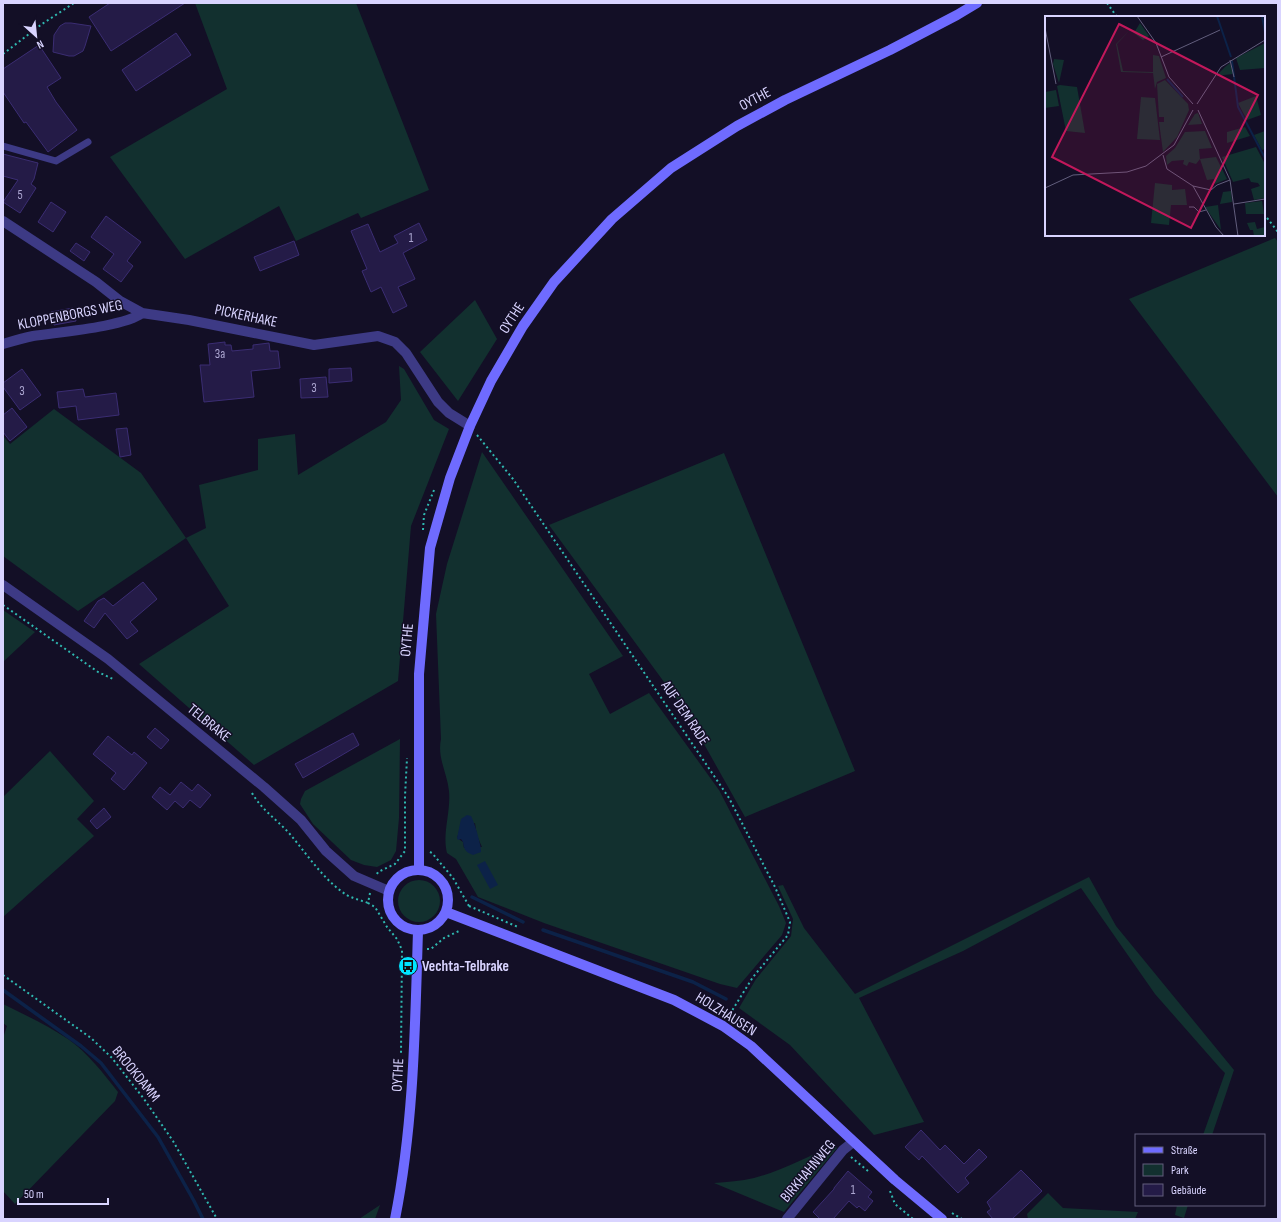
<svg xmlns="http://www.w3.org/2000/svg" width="1281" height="1222" font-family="'Sofia Sans Condensed',sans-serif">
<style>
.green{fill:#12302f;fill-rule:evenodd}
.water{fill:#0c2248}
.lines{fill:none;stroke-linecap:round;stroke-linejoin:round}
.stream{stroke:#0c2248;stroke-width:3.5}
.building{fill:#241b47;stroke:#3b2d73}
.path{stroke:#2fb8b0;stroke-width:2;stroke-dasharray:2 3;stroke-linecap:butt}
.service{stroke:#3d3a85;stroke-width:7}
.minor{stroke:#3d3a85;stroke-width:10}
.tertiary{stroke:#3d3a85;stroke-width:10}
.secondary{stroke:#6f6bff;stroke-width:10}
.labels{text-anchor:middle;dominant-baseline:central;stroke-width:3;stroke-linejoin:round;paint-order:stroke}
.number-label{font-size:13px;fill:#aca6d1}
.street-label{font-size:15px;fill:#d9d4ff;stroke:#130f26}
.poi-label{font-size:15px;font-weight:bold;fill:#d9d4ff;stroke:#130f26;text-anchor:start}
.inset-river{fill:none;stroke:#0c2248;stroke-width:2}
.inset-road{fill:none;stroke:#625e7d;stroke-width:1}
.view{fill:#c2185b;fill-opacity:0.15;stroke:#c2185b;stroke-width:2}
.inset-edge{fill:none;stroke:#d9d4ff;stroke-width:2}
</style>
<rect width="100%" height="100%" fill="#130f26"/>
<path class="green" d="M195 3H356L429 190 361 218 358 213 296 241 279 206 185 259 110 157 227 89Z
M1275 238 1278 242V497L1129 299Z
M475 300 497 339 458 401 420 352Z
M399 366 404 369 434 420 449 429 411 526 398 681 254 765 139 664 229 606 186 538 78 611 3 556V436L10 444 54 409 141 473 186 538 206 528 199 485 258 470V439L295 434 298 475 386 422 401 400Z
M482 452 623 656 589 674 610 714 649 693 719 790 779 906 786 923 782 935 737 988 720 984 544 923 478 897 456 859 447 853C442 833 451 812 449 791 447 772 437 758 441 739L436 614 447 564ZM475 823 477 836 482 847 464 848 463 842 457 838 460 829Z
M724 453 855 771 745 817 686 712 549 525Z
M3 610 35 632 3 662Z
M400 739 399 818 396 851 391 860 377 867 364 865 351 860 313 824 300 804 301 799 305 791Z
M50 751 94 801 77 819 94 836 3 917V797Z
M1089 877 1116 926 1234 1070 1212 1135H1203L1225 1073 1220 1068 1155 994 1081 888 963 951 859 998 924 1122 874 1135 790 1045 739 1008 756 979 791 936 793 919 778 886 783 885 804 928 855 994Z
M398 901a21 21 0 1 1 42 0a21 21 0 1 1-42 0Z
M3 1004C25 1015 47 1025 68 1039 88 1053 103 1073 118 1092L115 1101 15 1204 3 1191V1038L7 1026 3 1023Z
M833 1145 837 1148 784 1212 714 1183C727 1182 741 1181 754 1178 781 1171 808 1157 833 1145Z
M1048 1193 1063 1208 1138 1212 1135 1219H1028L1027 1214Z
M380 1205 375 1219H359Z
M1177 1205H1188L1184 1218 1175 1215Z"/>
<path class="water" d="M467 815 471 816C474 821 482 847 481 852L473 855C465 852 464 849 463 842L461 839 458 840 457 838 461 819Z
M485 861 498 885 490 889 477 865Z"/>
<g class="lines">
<path class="stream" d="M472 897 523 922
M543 930 693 982 726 999
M3 990 81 1046 101 1063 158 1137 194 1201 203 1219"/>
</g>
<path class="building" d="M110 3H185L111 51 89 17Z
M65 23H71L91 26 85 46 83 51 74 56H69L53 52 54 35 60 26Z
M176 33 191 55 136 91 122 70Z
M39 45 61 78 47 87 56 102 77 130 48 152 26 122 24 123 3 92V69Z
M3 154 38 163 34 179 31 184 36 188 20 213 3 202 18 180 3 176Z
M51 202 66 212 53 232 38 222Z
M106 216 141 242 127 261 133 266 121 282 103 269 114 254 91 237Z
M419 223 427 240 403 253 415 279 398 287 407 306 393 313 381 287 371 292 362 271 367 269 351 231 368 224 380 252 398 243 394 236Z
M294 241 299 255 260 271 254 257Z
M76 243 90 252 84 261 70 251Z
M73 308 76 321 54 325 51 312Z
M225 342V345H231L232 351 253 349V345L269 343 270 351H278L280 368 251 371 254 397 204 402 200 365H210L208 344Z
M351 368 352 381 329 383V369Z
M22 369 41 395 20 410 3 387V383Z
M326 377 328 397 301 398 300 379Z
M83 389 85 397 116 393 119 415 78 420 76 406 59 408 57 392Z
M12 408 27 427 10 441 3 432V415Z
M127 428 131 455 120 457 116 429Z
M143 582 157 599 130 622 138 631 127 639 105 613 94 628 84 621 98 601 104 598 113 606Z
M155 728 169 740 161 749 147 737Z
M353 733 359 745 303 778 295 764Z
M108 736 132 755 134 752 147 763 124 790 111 779 116 773 93 754Z
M181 782 192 791 198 784 211 795 200 808 190 800 183 808 175 801 167 810 152 797 160 787 170 795Z
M104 808 111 817 97 829 90 821Z
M921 1130 940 1150 945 1145 964 1164 979 1149 987 1157 965 1178 969 1183 958 1193 922 1156 919 1160 905 1147Z
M1021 1170 1042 1191 1012 1219H993L987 1212 991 1209 987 1202Z
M848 1171 872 1192 868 1197 873 1201 865 1211 859 1206 857 1208 849 1201 833 1219H820L813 1212 834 1189V1188Z"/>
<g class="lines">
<path class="path" d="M1107 3 1117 17
M3 54 42 24 74 3
M1264 214 1278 232
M477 435 513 479 729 798 775 887 790 922 788 935 753 977 728 1017
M423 530 424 515 434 490
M3 605 98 672 113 679
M252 793C261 809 276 819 289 833 307 854 322 878 345 894 351 898 360 900 368 903
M430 852 432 853 453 878 469 906
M377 874 378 872 395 864 405 851V796L407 758
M370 893 368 903 375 907 387 927 397 939 402 950 401 1054
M469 906 518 927
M427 949H431L444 938 459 931 460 929
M3 975 91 1038 112 1058 144 1099 173 1141 217 1219
M851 1157 868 1171
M890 1191 895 1204 913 1219
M952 1213 962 1219"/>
<path class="service" d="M3 146 56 161 88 142"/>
<path class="minor" d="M3 221 96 282 120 301 142 313 189 320 314 345 378 336 395 342 406 353 438 402 449 413 470 426
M3 344C13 341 23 338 33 336 58 332 124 327 142 313
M787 1219 843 1150 853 1142"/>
<path class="tertiary" d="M3 585 108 659 264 787 301 820 326 851 354 876 389 891"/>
<path class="secondary" d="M388 900a30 30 0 1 1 60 0a30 30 0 1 1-60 0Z
M419 870V674L430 548 450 478 470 426 491 381 523 326 554 282 612 219 671 168 737 126 785 100 890 50 957 15 977 3
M446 912 674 1000 723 1026 751 1046 895 1180 942 1219
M395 1219C414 1124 415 1027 418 931"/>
</g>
<defs>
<g id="bus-disc" transform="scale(1)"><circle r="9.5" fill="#00e5ff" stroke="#130f26"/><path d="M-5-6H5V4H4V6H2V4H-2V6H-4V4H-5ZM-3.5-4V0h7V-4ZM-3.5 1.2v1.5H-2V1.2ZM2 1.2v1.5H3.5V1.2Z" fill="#111"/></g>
</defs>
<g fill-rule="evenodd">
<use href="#bus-disc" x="408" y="966"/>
</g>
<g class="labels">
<g class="number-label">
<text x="20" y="195">5</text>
<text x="411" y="238">1</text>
<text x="220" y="354">3a</text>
<text x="314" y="388">3</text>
<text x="22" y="391">3</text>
<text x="853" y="1190">1</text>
</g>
<g class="street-label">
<text transform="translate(755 99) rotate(-28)">OYTHE</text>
<text transform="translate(70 315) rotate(-11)">KLOPPENBORGS WEG</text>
<text transform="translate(246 316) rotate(12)">PICKERHAKE</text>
<text transform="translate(512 318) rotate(-57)">OYTHE</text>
<text transform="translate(407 640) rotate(-85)">OYTHE</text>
<text transform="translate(685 713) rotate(56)">AUF DEM RADE</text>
<text transform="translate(209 723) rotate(39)">TELBRAKE</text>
<text transform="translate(726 1014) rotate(32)">HOLZHAUSEN</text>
<text transform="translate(136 1074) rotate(51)">BROOKDAMM</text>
<text transform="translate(398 1075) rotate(-87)">OYTHE</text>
<text transform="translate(808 1171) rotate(-50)">BIRKHAHNWEG</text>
</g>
<g class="poi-label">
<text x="422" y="966">Vechta-Telbrake</text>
</g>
</g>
<g transform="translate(1045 16)">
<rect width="220" height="220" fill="#130f26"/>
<path d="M95 7 104 20 98 24 89 17ZM85 14 72 28 78 55 108 56V39L114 40 121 62 112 66 110 73 108 57 76 56 71 28ZM220 27V52L195 54 191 42ZM9 43 19 44 14 67 8 48ZM185 47 188 58 171 60 180 51ZM120 64 143 88 144 94 132 121 118 136 114 106H119V101H114L112 68ZM15 69 32 71 40 117 21 115 12 70ZM11 74 14 90 0 92V76ZM211 80 216 99 202 104 193 87ZM96 81 110 82 115 124 92 123ZM153 97 157 108 143 109 150 98ZM200 111 205 120 182 127V116ZM160 115 167 132 154 133 155 143 171 141 182 163 170 168 169 163 162 164 155 143 151 148 144 146 142 150 138 148 139 144 127 145 122 149 121 140 130 132 140 116ZM220 115V133L217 134 209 119ZM211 131 220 148V182L209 184 206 173 215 170 213 167 206 166 204 162 188 166 177 141ZM110 167 127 169V174L140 173 142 189H126L124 209 106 207ZM186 175 187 186 175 188 178 176ZM217 185 219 198H201L200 187ZM173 189 176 214 160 191ZM210 206 212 213 220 211V219L209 220 208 214H205L202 207Z" fill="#12302f"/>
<path class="inset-river" d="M172 0 186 41M217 0 220 16M187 45 193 91 220 142M122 63 138 81"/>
<path class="inset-road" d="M92 0 111 27 124 61 148 88M0 12 11 68M116 41 175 14M185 44 189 61M152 88 176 51 220 24M153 94 185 164 193 220M118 139 122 153 148 170 171 211 179 220M148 170 166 174 172 169 185 164M0 172 28 159 82 156 101 150 129 129 148 94M189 188 220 183M144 191H149L154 196 161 194"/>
<path class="view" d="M74 8 213 79 146 212 7 141Z"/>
<rect width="220" height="220" class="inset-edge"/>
</g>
<rect width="1281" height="1222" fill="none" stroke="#d9d4ff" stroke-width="8"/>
<rect x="1135" y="1134" width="130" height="72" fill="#130f26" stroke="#625e7d"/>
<rect x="1143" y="1147" width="20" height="6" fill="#6f6bff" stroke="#625e7d"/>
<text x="1171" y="1154" font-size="12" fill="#d9d4ff">Straße</text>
<rect x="1143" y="1164" width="20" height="12" fill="#12302f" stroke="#625e7d"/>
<text x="1171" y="1174" font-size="12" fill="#d9d4ff">Park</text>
<rect x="1143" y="1184" width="20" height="12" fill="#241b47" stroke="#625e7d"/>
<text x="1171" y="1194" font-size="12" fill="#d9d4ff">Gebäude</text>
<g transform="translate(36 36) rotate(153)" stroke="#130f26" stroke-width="3" paint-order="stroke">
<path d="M0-3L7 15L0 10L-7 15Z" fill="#d9d4ff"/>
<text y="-6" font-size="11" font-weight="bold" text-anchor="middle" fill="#d9d4ff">N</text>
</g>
<path d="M18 1198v6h90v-6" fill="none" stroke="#d9d4ff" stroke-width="2"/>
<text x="24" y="1198" font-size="12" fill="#d9d4ff" stroke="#130f26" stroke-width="3" paint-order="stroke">50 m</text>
</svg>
